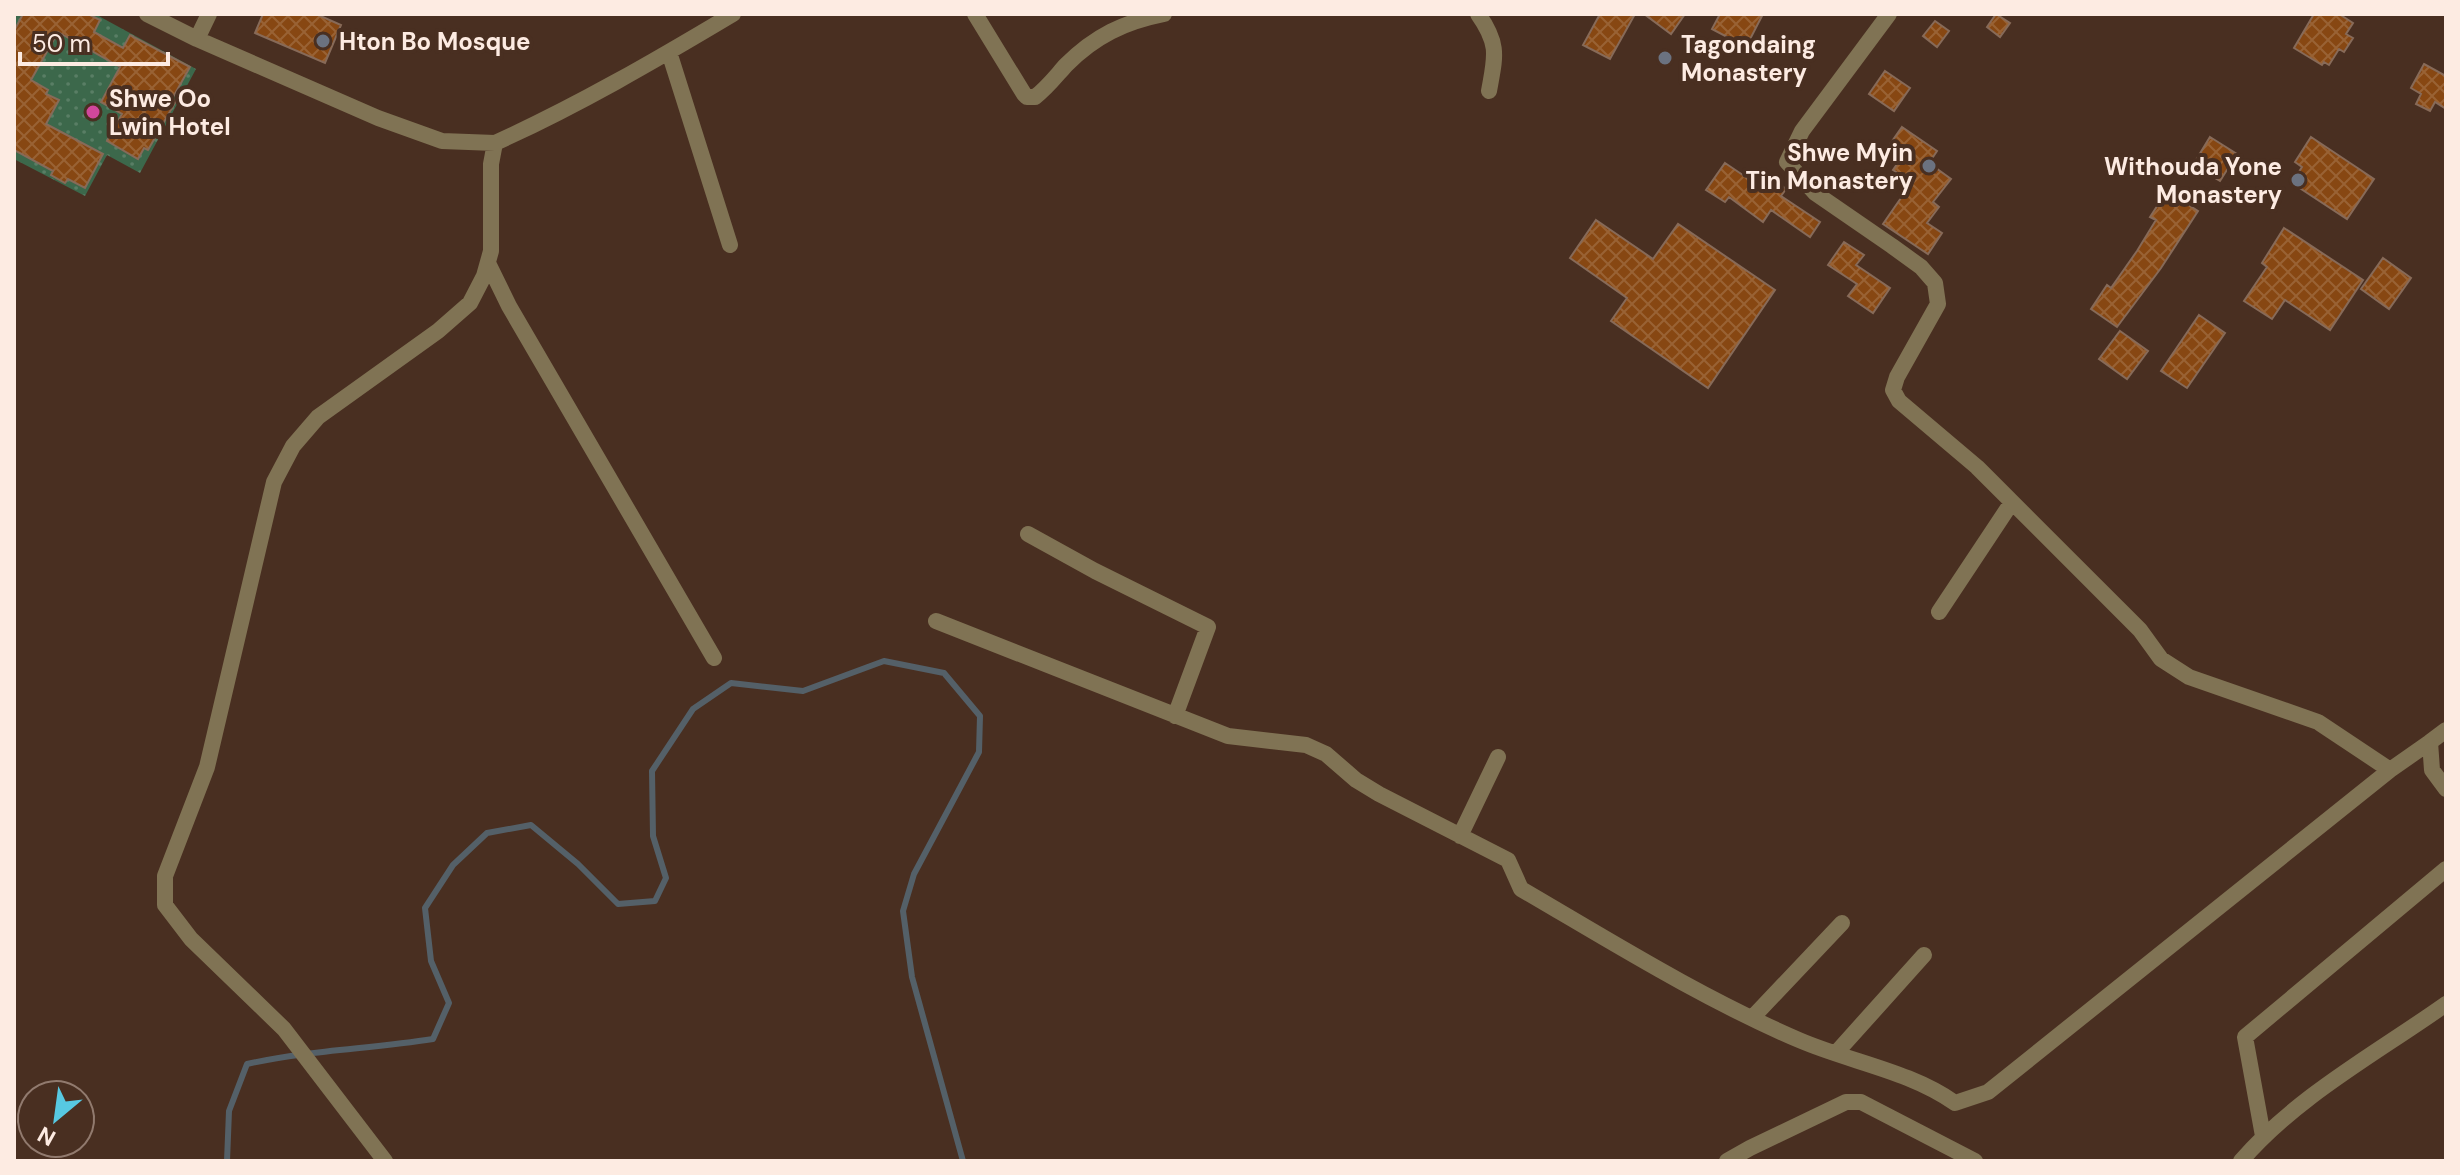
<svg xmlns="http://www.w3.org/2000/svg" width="2460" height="1175" font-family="'DM Sans',sans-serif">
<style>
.green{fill:url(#green-dots)}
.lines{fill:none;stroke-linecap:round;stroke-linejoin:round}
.stream{stroke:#546068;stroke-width:6}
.building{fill:url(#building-cross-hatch);stroke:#876a58;stroke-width:2}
.minor{stroke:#807354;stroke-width:16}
.worship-dot{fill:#6b7280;stroke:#492f21;stroke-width:3}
.hotel-dot{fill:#d1479c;stroke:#492f21;stroke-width:3}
.labels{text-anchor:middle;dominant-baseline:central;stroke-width:8;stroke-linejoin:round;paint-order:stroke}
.poi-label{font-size:24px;font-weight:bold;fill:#fdebe2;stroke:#492f21;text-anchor:start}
</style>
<defs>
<pattern id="green-dots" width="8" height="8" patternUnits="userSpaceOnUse" patternTransform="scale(2)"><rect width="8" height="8" fill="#3c684b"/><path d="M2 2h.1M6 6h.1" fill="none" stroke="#597e65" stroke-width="1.8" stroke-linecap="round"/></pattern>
<pattern id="building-cross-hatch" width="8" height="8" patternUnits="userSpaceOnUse" patternTransform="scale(2)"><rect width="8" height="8" fill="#874712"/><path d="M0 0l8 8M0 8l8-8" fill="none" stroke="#996234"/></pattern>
</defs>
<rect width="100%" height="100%" fill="#492f21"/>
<path class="green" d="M14 14H95L196 69 140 173 107 155 85 196 14 159Z"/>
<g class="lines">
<path class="stream" d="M227 1161 229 1111 247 1064C309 1050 371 1049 433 1039L449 1003 431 961 425 908 453 865 487 833 531 825 578 864 618 904 655 901 666 878 653 836 652 771 693 709 731 683 803 691 884 661 944 673 980 716 979 752 914 874 903 911 912 977 963 1161"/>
</g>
<path class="building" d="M23 14H88L100 20 94 32 123 48 130 35 190 67 172 99 176 101 148 150 144 148 138 159 107 141 122 114 101 102 120 67 58 32 31 80 48 90 46 94 59 100 46 124 103 154 85 188 68 179 65 183 51 175 53 171 14 150V31Z
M263 14H316L341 25 325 63 255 33Z
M1600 14H1635L1610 59 1583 45Z
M1644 14H1685L1671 34Z
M1720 14H1763L1746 47 1712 29Z
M1996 14 2010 23 2000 37 1987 27Z
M2314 14H2339L2353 23 2346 34 2353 38 2344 52 2339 49 2329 65 2324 62 2322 65 2294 48Z
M1935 21 1949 31 1937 47 1923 36Z
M2424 64 2446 76V109L2435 102 2430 111 2416 104 2421 94 2411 88Z
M1885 71 1910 88 1894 111 1869 94Z
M1902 127 1937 151 1929 163 1951 179 1933 202 1939 207 1927 223 1942 233 1928 254 1883 224 1912 182 1893 170 1897 164 1892 160 1897 153 1888 147Z
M2210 137 2237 154 2220 181 2193 165Z
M2311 137 2374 179 2347 219 2292 183 2302 167 2295 162Z
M1725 163 1765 190 1773 179 1786 189 1781 196 1820 222 1810 237 1771 210 1763 222 1729 197 1725 202 1706 190Z
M2167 191 2198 211 2161 268 2117 327 2091 309 2107 285 2111 288 2137 251 2156 220 2150 217Z
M1596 220 1653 259 1678 224 1775 290 1708 388 1611 321 1627 298 1570 258Z
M2284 228 2363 280 2330 330 2285 300 2272 319 2244 301 2267 267 2262 263Z
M1844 242 1864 255 1856 265 1890 288 1873 313 1848 296 1857 284 1828 265Z
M2383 258 2411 278 2389 309 2361 289Z
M2199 315 2225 333 2187 388 2161 371Z
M2120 331 2148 351 2127 379 2099 359Z"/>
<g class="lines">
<path class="minor" d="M147 14 197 39 378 118 442 141 495 143
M975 14 1024 94 1027 97H1035C1047 88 1056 76 1066 65 1095 36 1124 22 1164 14
M1478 14C1500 45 1495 57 1489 91
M1889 14 1802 131 1787 162 1815 193 1892 246 1921 267 1935 283 1938 304 1897 377 1893 390 1899 401 1977 467 2140 630 2161 659 2189 677 2318 722 2390 770 2430 742
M197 39 209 14
M669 52 730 245
M488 263 509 306 714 658
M1028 534 1095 571 1208 627 1175 716
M1939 612 2012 502
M936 621 1228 736 1306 745 1326 754 1356 780 1379 794 1508 860 1521 889C1612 942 1701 998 1799 1040 1850 1062 1910 1071 1955 1103L1988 1092 2390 770
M2446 730 2430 742 2432 770 2446 789
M1460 836 1498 757
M1752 1018 1842 923
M1836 1053 1924 955
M2263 1136 2245 1037 2446 869
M385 1161 284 1029 191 939 165 905V876L207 767 274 482 293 446 318 417 438 331 470 303 484 276 491 251V164L495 143C577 106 656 60 733 14
M1727 1161 1750 1148 1846 1102H1861L1975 1161
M2241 1161C2297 1096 2377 1053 2446 1004"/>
</g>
<g class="worship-dot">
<circle cx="323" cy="41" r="8"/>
<circle cx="1665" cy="58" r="8"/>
<circle cx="1929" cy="166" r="8"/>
<circle cx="2298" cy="180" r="8"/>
</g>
<circle class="hotel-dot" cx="93" cy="112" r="8"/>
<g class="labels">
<g class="poi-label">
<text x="339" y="41">Hton Bo Mosque</text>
<text x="1681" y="44">Tagondaing<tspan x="1681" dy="28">Monastery</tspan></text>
<text x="109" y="98">Shwe Oo<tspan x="109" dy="28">Lwin Hotel</tspan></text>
<text x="1913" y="152" text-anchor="end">Shwe Myin<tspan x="1913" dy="28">Tin Monastery</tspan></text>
<text x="2282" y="166" text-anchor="end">Withouda Yone<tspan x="2282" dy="28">Monastery</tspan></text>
</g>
</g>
<rect width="2460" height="1175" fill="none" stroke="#fdebe2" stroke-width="32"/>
<g transform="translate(56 1119) rotate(209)"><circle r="38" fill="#492f21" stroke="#917a6e" stroke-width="2"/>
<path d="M0-6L14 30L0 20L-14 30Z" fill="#57c9e2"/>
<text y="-12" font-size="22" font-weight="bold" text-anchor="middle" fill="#fdebe2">N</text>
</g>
<path d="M20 52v12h148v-12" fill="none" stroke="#fdebe2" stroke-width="4"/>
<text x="32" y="52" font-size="24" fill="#fdebe2" stroke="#492f21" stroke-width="6" paint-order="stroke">50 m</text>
</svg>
